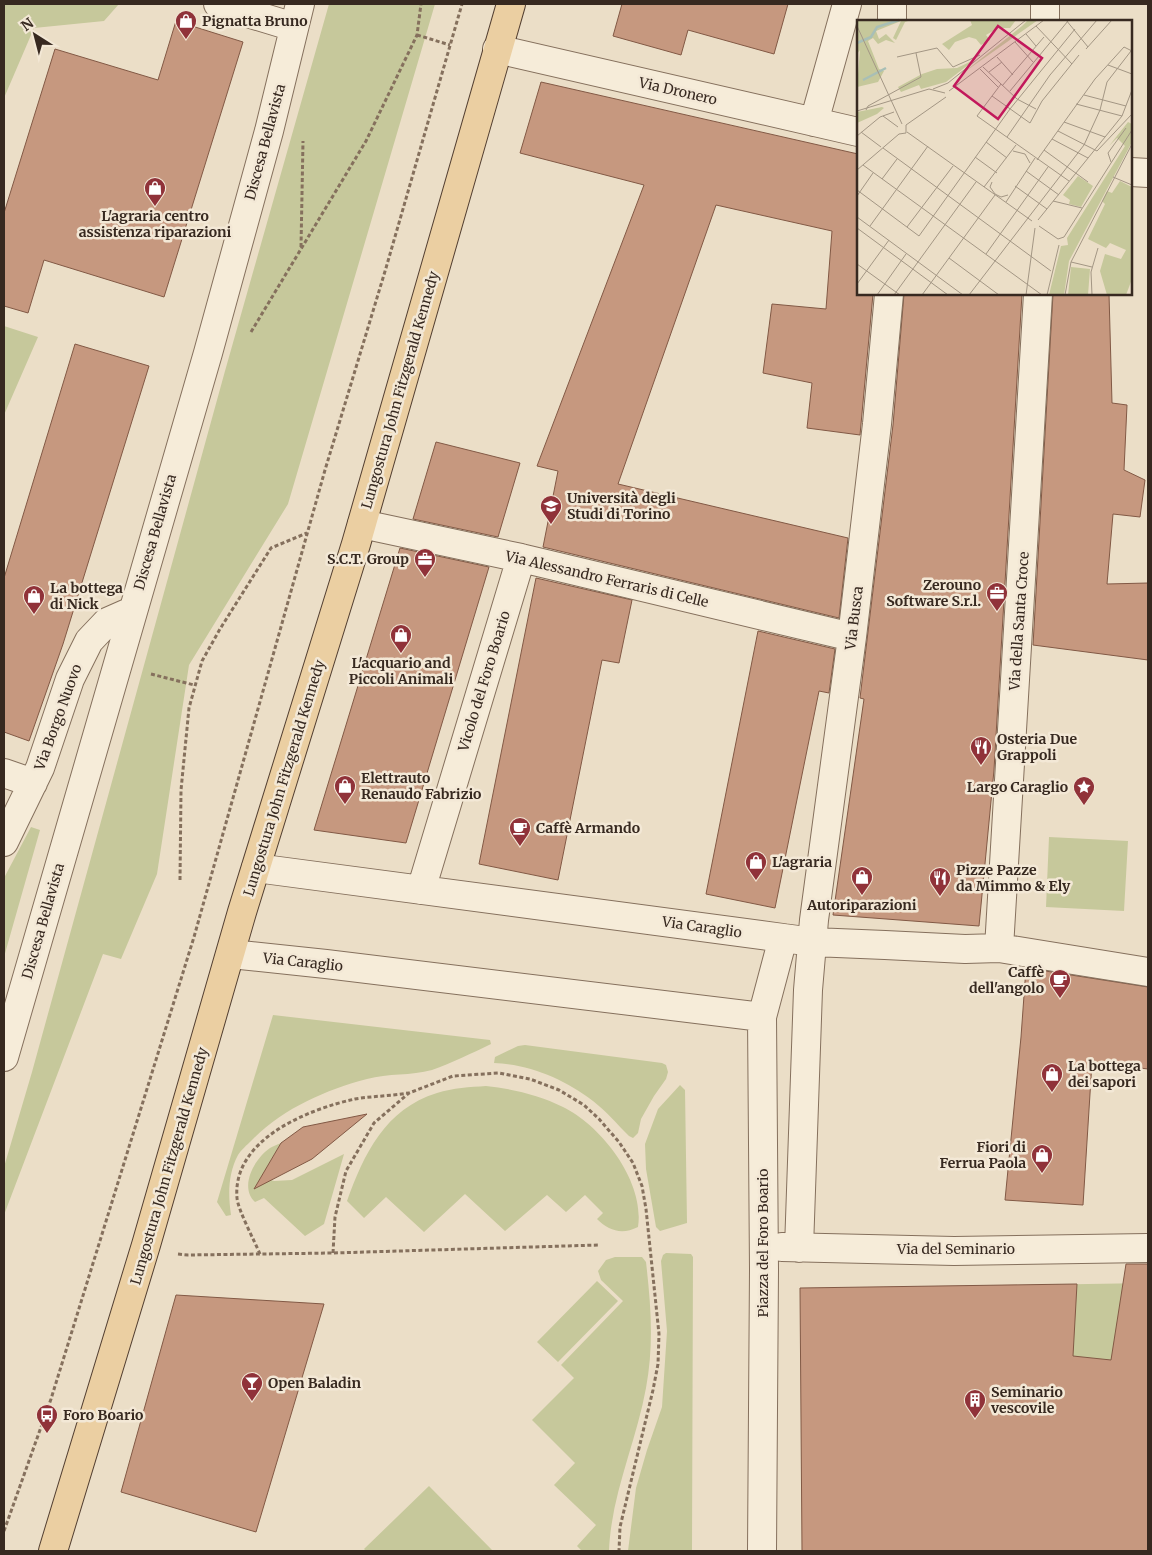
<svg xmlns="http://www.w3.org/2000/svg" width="1152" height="1555" font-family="Merriweather,serif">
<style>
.green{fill:#c6c89b}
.building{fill:#c6987f;stroke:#825945}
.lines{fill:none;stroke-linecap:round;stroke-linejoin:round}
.minor-casing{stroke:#85705d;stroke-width:30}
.major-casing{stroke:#533f31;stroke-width:30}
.path{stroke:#85705d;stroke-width:3;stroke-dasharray:4 2.5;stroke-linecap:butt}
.minor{stroke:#f6ecd9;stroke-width:28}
.major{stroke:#ebcfa2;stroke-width:28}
.labels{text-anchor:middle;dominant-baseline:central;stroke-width:5;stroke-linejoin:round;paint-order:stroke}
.poi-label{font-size:14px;font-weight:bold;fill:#372920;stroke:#f3e8d6;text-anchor:start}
.street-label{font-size:14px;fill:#372920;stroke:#f3e8d6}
.inset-river{fill:none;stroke:#a8bfb6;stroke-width:2.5}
.inset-road{fill:none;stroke:#a39684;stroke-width:1}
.view{fill:#c2185b;fill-opacity:0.15;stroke:#c2185b;stroke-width:2.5}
.inset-edge{fill:none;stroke:#372920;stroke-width:2.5}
</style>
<rect width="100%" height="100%" fill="#ebdec7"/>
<path class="green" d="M4 4H119L104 21 34 28 4 98Z
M329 4H435L288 504 189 665 157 874 121 959 103 954 4 1215V1167L32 1072 225 371Z
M4 326 38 337 4 415Z
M31 827 40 830 4 957V878Z
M1049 837 1128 841 1124 911 1046 907Z
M273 1015 490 1040 491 1044C472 1053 452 1063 432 1070 411 1076 388 1073 367 1079 325 1090 282 1109 251 1141 247 1145 241 1150 238 1155 228 1174 228 1194 231 1215L226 1216 217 1202Z
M525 1045 662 1063 666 1065 668 1072 666 1079 654 1096 641 1119 638 1133 633 1138 629 1136C617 1124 606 1111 593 1101 565 1079 529 1064 494 1063L495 1057 518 1046Z
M680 1085 685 1090 687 1223 660 1231 656 1227 646 1169 645 1144 658 1109Z
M486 1086C513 1089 539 1095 563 1107 602 1126 645 1182 638 1227 622 1235 609 1231 597 1219L603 1213 585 1195 566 1212 547 1195 505 1231 465 1194 424 1232 386 1197 364 1218 347 1201C364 1154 385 1109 437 1093 453 1088 470 1087 486 1086Z
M281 1143 267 1167 265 1178 274 1181 292 1180 344 1154 324 1224 305 1236 264 1198 255 1202C239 1187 254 1159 270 1148 273 1146 277 1145 281 1143Z
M666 1253 691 1254 693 1257 692 1551H628L636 1488 647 1450 662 1407 667 1331 661 1261 663 1255Z
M615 1257H642L646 1262C651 1306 654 1345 646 1388 636 1443 611 1495 609 1551H582L577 1546 596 1525 554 1485 575 1463 532 1420 574 1378 561 1365 623 1301 601 1280 598 1271 606 1260Z
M597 1281 618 1301 558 1362 537 1342Z
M1148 1283V1376L1030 1378 1029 1285Z
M429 1486 493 1551H366L364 1549Z"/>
<path class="building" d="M622 4H788L774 54 688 30 681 55 613 36Z
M176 21 243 42 164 297 44 260 28 313 4 306V213L55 49 158 80Z
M541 82 858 154V294H873L860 435 807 428 812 383 763 373 772 304 826 309 832 231 716 205 618 484 848 538 839 618 543 547 558 471 537 466 644 185 520 153Z
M904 294H1022L994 770 979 926 833 915 864 699 860 698 893 425Z
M1053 294H1109L1112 403 1127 405 1124 470 1145 480 1140 517 1113 514 1107 584 1148 583V660L1033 645Z
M75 344 149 366 63 644 29 741 4 732V578Z
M436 442 520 463 498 537 413 519Z
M400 548 489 567 406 843 314 830Z
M536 578 632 600 619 663 602 660 558 880 479 864Z
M758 631 835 649 829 693 819 691 775 908 706 894Z
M1026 968 1148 987V1069L1092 1062 1083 1205 1005 1200 1021 1037Z
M367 1114 312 1159 254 1189 281 1143 303 1127Z
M1126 1264H1148V1551H802L800 1288 1077 1284 1073 1356 1111 1360Z
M176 1295 324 1304 256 1532 121 1492Z"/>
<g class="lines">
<g class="minor-casing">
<path id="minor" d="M218 4 294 27
M892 4V21
M1045 21V4
M497 49 858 132
M814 122 847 4
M1131 172 1148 173
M362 524 521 558 852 637
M4 773 33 783
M4 842 40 768 70 679 89 641 107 622 132 611
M256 868 783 938 813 942 885 945 965 949 999 948 1148 972
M421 890 521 558
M999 948 1038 294
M231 954 326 964 762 1017
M4 1057 208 353 269 131 300 4
M782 1247 954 1251 1148 1248
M799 1248 808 990 814 920 852 637 877 424 889 294
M762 1551 764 1270 762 1017 783 938"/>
</g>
<g class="major-casing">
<path id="major" d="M53 1551 146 1245 242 912 356 544 511 4"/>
</g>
<path class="path" d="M417 35 450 45
M301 247 303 141
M251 332 366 141 417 35 421 4
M151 674 194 685
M180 880 181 790 189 708 202 661 220 629 271 548 307 533
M333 1253 335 1217 346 1171 374 1123 409 1093 453 1076 499 1073 530 1079 559 1090 584 1105 599 1119 619 1142 633 1163 642 1186 646 1209 659 1334 658 1364 653 1390 620 1527 619 1551
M178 1254 188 1255 333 1253 598 1245
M260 1254C255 1242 238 1210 237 1198 232 1139 309 1109 355 1099 373 1096 391 1096 408 1093
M4 1531 51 1399 194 937 325 470 386 268 462 4"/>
<use href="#minor" class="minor"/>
<use href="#major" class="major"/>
</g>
<defs>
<g id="shop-pin" transform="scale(1.125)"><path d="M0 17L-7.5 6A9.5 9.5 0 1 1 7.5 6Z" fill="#903239" stroke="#f3e8d6"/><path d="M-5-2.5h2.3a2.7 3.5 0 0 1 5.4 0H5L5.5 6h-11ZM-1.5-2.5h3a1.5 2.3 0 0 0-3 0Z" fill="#fff"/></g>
<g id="university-pin" transform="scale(1.125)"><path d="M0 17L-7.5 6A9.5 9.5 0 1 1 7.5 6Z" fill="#903239" stroke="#f3e8d6"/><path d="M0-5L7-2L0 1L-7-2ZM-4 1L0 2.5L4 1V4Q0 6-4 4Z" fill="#fff"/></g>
<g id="office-pin" transform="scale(1.125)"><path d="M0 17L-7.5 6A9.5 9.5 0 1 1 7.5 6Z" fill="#903239" stroke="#f3e8d6"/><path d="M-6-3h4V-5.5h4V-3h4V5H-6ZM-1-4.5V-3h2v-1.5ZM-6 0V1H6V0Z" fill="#fff"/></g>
<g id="restaurant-pin" transform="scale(1.125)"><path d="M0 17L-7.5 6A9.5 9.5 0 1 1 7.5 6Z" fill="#903239" stroke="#f3e8d6"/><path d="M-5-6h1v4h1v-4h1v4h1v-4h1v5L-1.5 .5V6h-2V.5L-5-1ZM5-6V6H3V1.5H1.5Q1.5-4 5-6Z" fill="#fff"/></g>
<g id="sight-pin" transform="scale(1.125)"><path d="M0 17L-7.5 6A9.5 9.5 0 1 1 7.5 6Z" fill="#903239" stroke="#f3e8d6"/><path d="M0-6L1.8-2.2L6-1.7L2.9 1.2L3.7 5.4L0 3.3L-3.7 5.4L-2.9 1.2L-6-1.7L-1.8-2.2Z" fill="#fff"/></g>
<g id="cafe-pin" transform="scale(1.125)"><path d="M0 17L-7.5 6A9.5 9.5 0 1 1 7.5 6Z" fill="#903239" stroke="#f3e8d6"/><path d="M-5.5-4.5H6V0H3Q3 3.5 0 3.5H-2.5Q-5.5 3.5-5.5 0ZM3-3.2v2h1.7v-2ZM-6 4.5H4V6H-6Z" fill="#fff"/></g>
<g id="bar-pin" transform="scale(1.125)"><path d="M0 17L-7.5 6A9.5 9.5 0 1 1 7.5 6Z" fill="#903239" stroke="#f3e8d6"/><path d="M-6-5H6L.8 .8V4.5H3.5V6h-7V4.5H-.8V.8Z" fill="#fff"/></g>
<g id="building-pin" transform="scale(1.125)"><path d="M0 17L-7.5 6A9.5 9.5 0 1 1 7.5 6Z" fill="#903239" stroke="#f3e8d6"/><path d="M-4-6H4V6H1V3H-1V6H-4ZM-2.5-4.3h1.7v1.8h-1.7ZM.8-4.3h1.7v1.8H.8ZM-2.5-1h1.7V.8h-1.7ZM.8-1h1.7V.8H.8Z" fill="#fff"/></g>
<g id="bus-pin" transform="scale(1.125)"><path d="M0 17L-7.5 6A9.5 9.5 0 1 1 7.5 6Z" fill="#903239" stroke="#f3e8d6"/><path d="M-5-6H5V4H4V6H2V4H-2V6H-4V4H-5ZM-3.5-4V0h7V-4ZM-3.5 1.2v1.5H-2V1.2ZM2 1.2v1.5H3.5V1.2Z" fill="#fff"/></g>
</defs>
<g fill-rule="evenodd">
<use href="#shop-pin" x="186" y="21"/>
<use href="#shop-pin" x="155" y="188"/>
<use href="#university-pin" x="551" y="506"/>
<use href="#office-pin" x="425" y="559"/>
<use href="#office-pin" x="997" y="593"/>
<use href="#shop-pin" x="34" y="596"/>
<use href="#shop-pin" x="401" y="635"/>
<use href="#restaurant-pin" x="981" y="747"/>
<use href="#shop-pin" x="345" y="786"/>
<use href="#sight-pin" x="1084" y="787"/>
<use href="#cafe-pin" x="520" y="828"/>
<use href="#shop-pin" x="756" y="862"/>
<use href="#shop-pin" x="862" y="877"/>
<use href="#restaurant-pin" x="940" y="878"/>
<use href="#cafe-pin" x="1060" y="980"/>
<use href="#shop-pin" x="1052" y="1074"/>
<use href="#shop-pin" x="1042" y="1155"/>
<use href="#bar-pin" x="252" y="1383"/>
<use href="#building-pin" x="975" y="1400"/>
<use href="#bus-pin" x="47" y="1415"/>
</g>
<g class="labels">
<g class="poi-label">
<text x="202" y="21">Pignatta Bruno</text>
<text x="155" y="216" text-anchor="middle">L'agraria centro<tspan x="155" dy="16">assistenza riparazioni</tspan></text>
<text x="567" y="498">Università degli<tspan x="567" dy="16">Studi di Torino</tspan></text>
<text x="409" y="559" text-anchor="end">S.C.T. Group</text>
<text x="981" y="585" text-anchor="end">Zerouno<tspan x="981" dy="16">Software S.r.l.</tspan></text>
<text x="50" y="588">La bottega<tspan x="50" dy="16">di Nick</tspan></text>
<text x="401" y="663" text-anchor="middle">L'acquario and<tspan x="401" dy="16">Piccoli Animali</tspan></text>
<text x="997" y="739">Osteria Due<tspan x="997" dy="16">Grappoli</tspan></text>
<text x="361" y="778">Elettrauto<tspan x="361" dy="16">Renaudo Fabrizio</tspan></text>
<text x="1068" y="787" text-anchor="end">Largo Caraglio</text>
<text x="536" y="828">Caffè Armando</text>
<text x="772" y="862">L'agraria</text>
<text x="956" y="870">Pizze Pazze<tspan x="956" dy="16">da Mimmo &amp; Ely</tspan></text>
<text x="862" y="905" text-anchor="middle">Autoriparazioni</text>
<text x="1044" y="972" text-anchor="end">Caffè<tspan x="1044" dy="16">dell'angolo</tspan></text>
<text x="1068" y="1066">La bottega<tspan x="1068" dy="16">dei sapori</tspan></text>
<text x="1026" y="1147" text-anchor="end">Fiori di<tspan x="1026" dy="16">Ferrua Paola</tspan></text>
<text x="268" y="1383">Open Baladin</text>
<text x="991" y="1392">Seminario<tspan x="991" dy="16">vescovile</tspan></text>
<text x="63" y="1415">Foro Boario</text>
</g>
<g class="street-label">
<text transform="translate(678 91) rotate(13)">Via Dronero</text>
<text transform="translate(265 142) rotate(-75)">Discesa Bellavista</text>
<text transform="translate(400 390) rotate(-74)">Lungostura John Fitzgerald Kennedy</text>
<text transform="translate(155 532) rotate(-74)">Discesa Bellavista</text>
<text transform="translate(607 579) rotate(13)">Via Alessandro Ferraris di Celle</text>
<text transform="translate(854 618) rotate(-83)">Via Busca</text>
<text transform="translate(1019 621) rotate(-86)">Via della Santa Croce</text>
<text transform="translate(484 681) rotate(-73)">Vicolo del Foro Boario</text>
<text transform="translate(58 717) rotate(-70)">Via Borgo Nuovo</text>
<text transform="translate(284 778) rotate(-73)">Lungostura John Fitzgerald Kennedy</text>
<text transform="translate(43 921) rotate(-74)">Discesa Bellavista</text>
<text transform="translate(702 927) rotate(8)">Via Caraglio</text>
<text transform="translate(303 962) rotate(6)">Via Caraglio</text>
<text transform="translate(169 1166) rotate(-74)">Lungostura John Fitzgerald Kennedy</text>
<text transform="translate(763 1243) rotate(-90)">Piazza del Foro Boario</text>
<text x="956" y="1249">Via del Seminario</text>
</g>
</g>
<g transform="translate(857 20)">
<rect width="275" height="275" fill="#ebdec7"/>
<path d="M0 0H54L48 2 39 20 36 18 44 1 19 11 22 19 29 14 38 23 29 20 21 24 16 18 11 21 22 49 27 51 21 62 0 67 3 30 0 34ZM113 0H159L153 8H141L129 15 133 20 124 25 119 19 112 17 98 22 92 30 85 24 115 5ZM171 0H181L106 53 165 6ZM119 39 89 62 64 69 62 65 44 72 41 67 65 54 80 49 100 48ZM25 87 27 88 20 94 0 103V92ZM271 102 275 104V122L212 241 207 275H192L204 226 211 225 210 218 268 126 260 118 252 126ZM221 156 236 166 224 187 212 184 213 180 206 175ZM263 161 275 167V259L269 275H250L243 251 248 234 264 239 269 230 253 223 249 228 231 219 248 184 245 181 250 171 255 173ZM214 247 233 249 231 275H211Z" fill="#c6c89b"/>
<path class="inset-river" d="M0 23 14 17 20 7 42 0M6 60 29 48"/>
<path class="inset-road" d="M209 0 231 27M0 6 45 104M179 6 215 44M169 14 179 26M158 22 176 42M229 29 255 0M40 37 80 28 96 47 123 35M140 37 156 55M251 45 275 54M126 47 160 79 179 89M123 49 141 67M132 52 145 42M144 64 120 96 212 161M145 66 187 17M76 69 91 63 169 0M92 71 187 0M153 71 211 1M227 75 269 86M135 76 173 103 185 81 222 35M219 84 265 96M9 90 11 86 64 57 59 33M0 91 72 69 88 73M26 96 41 107M207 102 248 117M49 105 89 77M201 111 240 131 275 94M4 112 24 127M50 112 175 201M0 116 23 97 37 92M150 117 193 55 240 0M195 119 231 138M129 122 150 138M26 128 194 251M187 130 231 162M156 131 168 134 173 143M118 137 140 153M180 140 238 59 267 27 275 31M254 142 251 133 269 108M6 145 185 275M0 150 42 114 49 113V105M169 151 202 175M256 157 275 165M25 159 40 139M135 162 133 167 138 174 144 177 151 175M158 166 190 189M127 167 159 125M0 170 62 216 153 89 218 9M0 176 16 153M196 181 225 188M149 182 178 138M0 197 106 275M181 200 265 96 275 70M13 206 71 126M182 206 201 219 207 217 275 110M50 207 96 146M0 208 91 275M129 234 191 147M92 238 142 275M214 242 235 247M0 244 43 275M0 264 32 220M20 275 49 234M37 275 119 162M65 275 138 175M112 275 227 125 243 90 250 62 274 31M169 275 178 208M190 275 202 225M208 275 214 242 275 124M235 275 234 252 241 228"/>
<path class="view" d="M141 6 185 38 141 99 97 66Z"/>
<rect width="275" height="275" class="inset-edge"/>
</g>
<rect width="1152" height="1555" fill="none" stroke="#372920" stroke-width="10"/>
<g transform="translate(35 35) rotate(324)" stroke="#f3e8d6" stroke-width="4" paint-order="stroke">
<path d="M0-4L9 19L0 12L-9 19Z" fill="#372920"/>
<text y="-8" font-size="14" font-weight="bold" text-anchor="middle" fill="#372920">N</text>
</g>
</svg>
